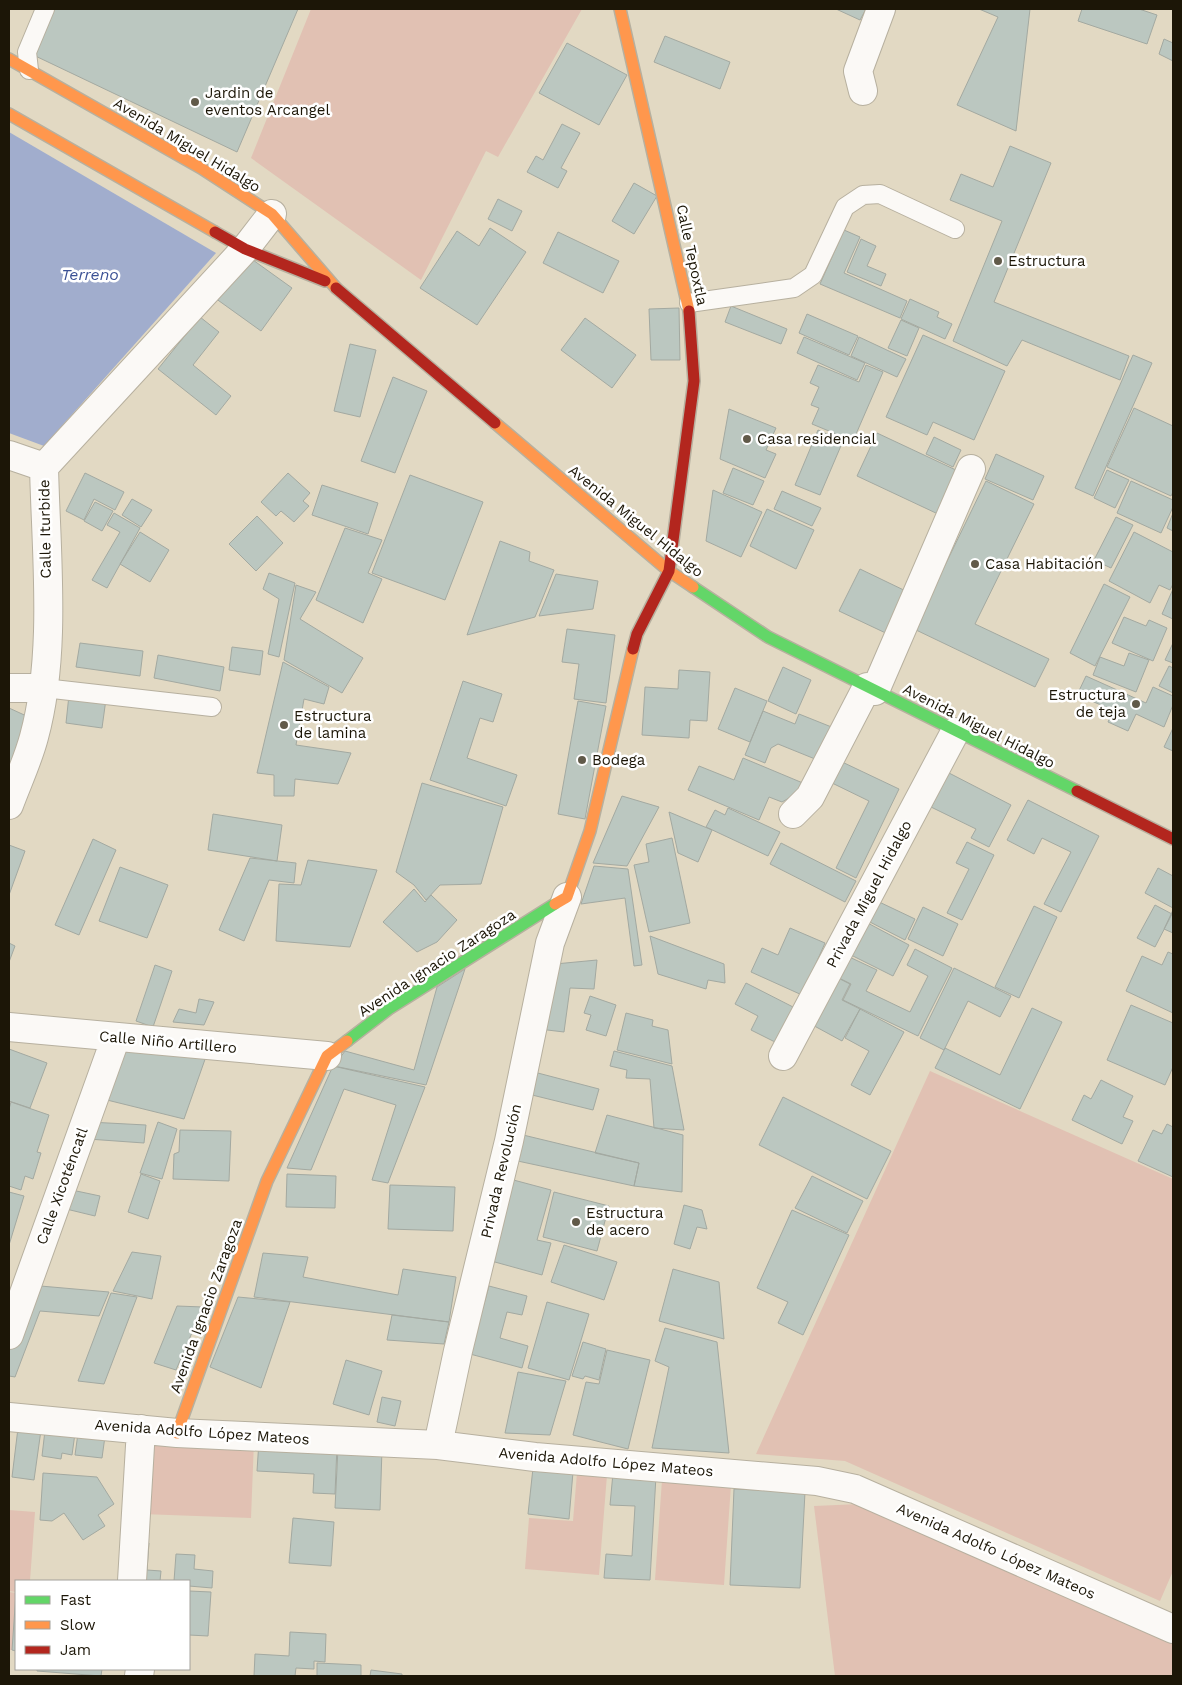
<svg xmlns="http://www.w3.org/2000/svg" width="1182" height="1685" font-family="'Work Sans',sans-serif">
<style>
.green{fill:#e1c1b3}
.water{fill:#a1adcd}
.building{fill:#bbc7c0;stroke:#a3a9a1}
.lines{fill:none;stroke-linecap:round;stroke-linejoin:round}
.lane-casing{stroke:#b7b09f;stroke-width:20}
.street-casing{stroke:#b7b09f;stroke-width:30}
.fast-casing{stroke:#b7b09f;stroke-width:14}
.slow-casing{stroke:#b7b09f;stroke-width:14}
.jam-casing{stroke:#b7b09f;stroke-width:14}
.lane{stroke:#fbf9f6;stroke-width:18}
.street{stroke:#fbf9f6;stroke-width:28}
.fast{stroke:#63d668;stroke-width:11}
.slow{stroke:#ff974d;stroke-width:11}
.jam{stroke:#b3261e;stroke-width:11}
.poi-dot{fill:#615a49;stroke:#fff;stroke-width:2}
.labels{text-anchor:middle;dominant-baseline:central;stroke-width:5;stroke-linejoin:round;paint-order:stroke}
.poi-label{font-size:15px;fill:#1c1607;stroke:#fff;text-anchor:start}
.street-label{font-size:15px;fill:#1c1607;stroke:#fff}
.water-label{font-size:16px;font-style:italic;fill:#3b5195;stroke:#fff}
</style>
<rect width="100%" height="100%" fill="#e2d9c3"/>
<path class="green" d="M311 9H582L498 157 486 151 421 280 251 158Z
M930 1071 1173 1179V1571L1160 1601 845 1461 756 1454Z
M145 1437 254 1441 251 1518 142 1514Z
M577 1473 607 1475 599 1575 525 1569 529 1518 573 1521Z
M662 1480 731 1485 724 1585 655 1580Z
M860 1504 1173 1641V1676H835L814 1506Z
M9 1510 35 1512 30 1581H16V1592L9 1591Z
M9 1592 16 1593 12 1650H9Z"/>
<path class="water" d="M9 132 216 253 44 446 9 433Z"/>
<path class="building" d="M46 9H298L237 152 27 52Z
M836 9H866L860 20Z
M979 9H1030L1016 131 957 105 998 17Z
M1082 9H1139L1157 15 1147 44 1078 21Z
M665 36 730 62 720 89 654 62Z
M1164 39 1173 43V61L1159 54Z
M567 43 627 75 599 125 539 93Z
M562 124 580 133 561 168 567 171 558 188 527 172 536 156 543 160Z
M1010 146 1051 163 994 302 1129 356 1120 380 1022 340 1007 366 953 341 1002 221 950 200 961 174 993 187Z
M634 183 657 196 634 234 612 221Z
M498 199 522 211 512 231 488 219Z
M490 228 526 252 477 325 420 288 457 231 479 246Z
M844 230 860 237 844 273 907 301 900 318 820 284Z
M558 232 619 261 603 293 543 263Z
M861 239 876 246 867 266 886 274 881 286 847 272Z
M246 255 292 288 261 331 215 298Z
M910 299 939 312 937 317 952 324 945 339 901 319Z
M731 306 787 329 781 344 725 322Z
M679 308 680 360H651L649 309Z
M807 314 858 336 849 355 799 333Z
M200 317 219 332 193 365 231 396 216 415 158 369Z
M585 318 636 355 612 388 561 350Z
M901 320 919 328 907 356 888 348Z
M923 335 1005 371 974 440 933 422 927 435 886 417Z
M804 337 865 363 857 380 797 353Z
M859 337 906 359 897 377 851 356Z
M350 344 376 350 360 417 334 411Z
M1133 355 1152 363 1093 496 1075 488Z
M818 365 859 382 866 365 883 372 853 441 812 424 819 408 811 405 819 387 810 383Z
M393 377 427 391 395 473 361 461Z
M1134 408 1173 426V492L1171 496 1107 467Z
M729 409 776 428 766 450 776 454 765 478 720 459Z
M818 430 843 441 820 495 795 485Z
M877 433 958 471 938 514 857 476Z
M934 437 961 450 953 467 926 454Z
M996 454 1044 476 1033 500 985 479Z
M733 468 764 481 753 505 723 493Z
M1107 470 1129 480 1115 508 1094 498Z
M85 473 124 492 115 510 94 499 84 520 66 511Z
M288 473 310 493 303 501 309 506 294 522 281 511 276 516 261 502Z
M410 475 483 502 445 600 372 573Z
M986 481 1034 504 975 624 1049 659 1035 687 914 629Z
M1131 481 1173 500V507L1161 533 1117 513Z
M322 485 378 503 368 534 312 515Z
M713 490 762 512 741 557 706 541Z
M782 491 821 508 812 526 774 509Z
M132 499 152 510 141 527 122 515Z
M95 502 113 511 102 531 84 521Z
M767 509 814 530 796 569 750 546Z
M114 513 140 528 107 588 92 580 120 532 107 525Z
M1173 513V531L1167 528Z
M257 516 283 543 256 571 229 544Z
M1116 517 1133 525 1111 568 1094 560Z
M345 528 382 540 368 573 382 579 363 623 316 600Z
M140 532 169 550 150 582 120 564Z
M1134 532 1173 552V584L1170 590 1159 585 1150 603 1109 581Z
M500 541 530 552 529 561 554 570 535 617 467 635Z
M860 569 912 594 892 636 839 611Z
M269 573 295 583 279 657 268 654 279 599 263 589Z
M556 574 598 581 593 609 539 616Z
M1104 584 1130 597 1095 666 1070 653Z
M296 585 316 592 300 619 363 658 342 693 284 660Z
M1173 589V619L1162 614Z
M1124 617 1146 626 1149 620 1167 628 1153 661 1112 643Z
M567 629 615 635 606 703 574 699 579 664 562 662Z
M80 643 143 651 140 676 76 667Z
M1173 643V663L1165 660Z
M232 647 263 651 260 675 229 670Z
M1129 653 1149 660 1136 692 1093 675 1100 657 1124 666Z
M158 655 224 667 220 691 154 678Z
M283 662 329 687 324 704 304 699 296 745 351 753 338 784 295 779 294 796H274V775L257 773Z
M1169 666 1173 668V693L1159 686Z
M783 667 811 680 796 714 768 701Z
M679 670 710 672 707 721 690 720 689 738 642 735 645 687 678 689Z
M1086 676 1146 703 1153 687 1173 696V705L1164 727 1136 714 1128 731 1108 722 1113 710 1077 695Z
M463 681 502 694 493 722 480 718 467 758 517 775 506 806 430 780Z
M735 688 767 701 750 742 718 729Z
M69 695 106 699 102 728 66 723Z
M578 701 606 706 585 819 558 814Z
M9 708 33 719 9 772Z
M763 711 795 724 799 714 834 728 820 761 778 744 771 748 765 763 745 755Z
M1173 728V751L1164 747Z
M743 758 810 786 782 802 769 797 759 820 688 790 699 766 734 780Z
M840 761 899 789 856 878 836 868 869 801 830 782Z
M949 773 1011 805 989 847 971 838 976 829 931 807Z
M422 783 503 807 481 884 440 885 426 900 414 885 396 872Z
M622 796 659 807 627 866 593 863Z
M1028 800 1099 836 1061 912 1044 904 1071 852 1042 838 1034 854 1007 840Z
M728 808 780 832 768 856 706 827 715 810 725 815Z
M669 812 712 830 698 862 678 853Z
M213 814 282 825 277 861 208 850Z
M672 838 690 923 649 932 634 865 649 862 646 844Z
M93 839 116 850 79 935 55 925Z
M967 842 994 855 962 920 947 913 969 869 956 863Z
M781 843 856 881 845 902 770 864Z
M9 845 25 851 9 895Z
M250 858 296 863 294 883 269 880 244 941 219 930Z
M308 860 377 870 350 947 276 941 279 884 301 885Z
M594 866 628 869 642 965 634 966 625 898 581 904Z
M120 867 168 885 147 938 99 921Z
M1158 868 1173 876V908L1145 893Z
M414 889 425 902 431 895 457 920 437 942 417 952 383 922Z
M875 900 915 919 905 940 866 920Z
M1155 905 1172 914 1155 947 1137 938Z
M1034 906 1057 917 1019 998 995 987Z
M923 907 958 924 943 956 908 939Z
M1173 910V933L1164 929Z
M862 920 909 945 893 976 845 952Z
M790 928 825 943 802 995 751 972 762 948 778 955Z
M650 936 724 964 725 983 708 980 706 989 658 974Z
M9 943 15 946 9 962Z
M915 949 952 968 918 1036 843 1000 851 984 833 975 843 954 877 970 866 991 910 1012 928 976 907 965Z
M1168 952 1173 954V1013L1126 991 1142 956 1162 965Z
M597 960 594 989 570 988 564 1032 539 1029 555 964Z
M155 965 172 971 153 1027 136 1021Z
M954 968 1011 996 1000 1017 968 1001 944 1050 920 1038Z
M465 969 426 1085 334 1066 345 1051 414 1070 437 987Z
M832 975 850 984 842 1000 860 1009 842 1041 807 1022Z
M746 983 795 1008 777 1043 751 1030 758 1016 735 1004Z
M590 996 616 1005 606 1036 586 1030 591 1015 584 1013Z
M199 999 214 1002 204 1025 173 1022 179 1009 196 1013Z
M1131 1005 1173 1023V1067L1165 1085 1107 1060Z
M1032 1008 1062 1022 1020 1109 935 1068 945 1048 1000 1075Z
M860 1009 904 1032 870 1095 851 1085 869 1051 845 1038Z
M626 1013 653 1020 652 1026 668 1030 672 1064 617 1050Z
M125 1043 209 1048 184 1119 107 1100Z
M9 1049 47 1063 30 1108 9 1101Z
M614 1051 672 1066 684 1130 654 1128 650 1079 626 1078 627 1070 610 1066Z
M333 1066 425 1087 388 1183 372 1180 396 1105 344 1089 311 1170 287 1168Z
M534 1072 599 1089 593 1110 528 1094Z
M1101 1080 1133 1096 1123 1117 1133 1121 1122 1144 1072 1120 1084 1095 1091 1099Z
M783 1097 891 1151 867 1199 759 1145Z
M11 1102 49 1115 37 1152 41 1153 33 1179 25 1176 21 1190 9 1186V1109Z
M607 1115 683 1135 682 1192 634 1186 639 1163 595 1153Z
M89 1122 146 1125 144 1143 88 1139Z
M158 1122 177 1129 162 1179 140 1173Z
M1167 1124 1173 1127V1177L1138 1161 1153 1130 1162 1134Z
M180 1130 231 1131 229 1181 173 1179 174 1154 179 1152Z
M519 1134 639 1163 634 1186 513 1160Z
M141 1174 160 1181 148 1219 128 1212Z
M287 1174 336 1176 335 1208 286 1207Z
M812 1176 863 1201 847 1233 795 1208Z
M506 1178 551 1190 537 1240 551 1243 542 1275 484 1259Z
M390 1185 455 1187 453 1231 388 1229Z
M67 1189 100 1196 95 1216 62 1208Z
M9 1192 24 1196 9 1245Z
M554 1192 609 1206 597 1251 543 1237Z
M684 1205 702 1210 707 1229 697 1227 690 1249 674 1244Z
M792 1210 849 1235 803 1335 778 1323 788 1302 757 1288Z
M564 1245 617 1262 604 1300 551 1282Z
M132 1252 161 1256 152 1299 113 1291Z
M263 1253 308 1257 303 1277 398 1295 403 1269 456 1277 449 1322 254 1297Z
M673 1269 719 1282 724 1339 659 1321Z
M29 1285 109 1292 99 1316 40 1311 15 1377 9 1376V1339Z
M489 1286 527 1296 522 1315 507 1312 500 1338 528 1346 522 1368 470 1354Z
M111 1293 137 1297 104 1384 78 1381Z
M238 1297 290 1302 261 1388 210 1367Z
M547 1302 589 1314 569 1380 528 1368Z
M177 1306 203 1307 176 1370 154 1363Z
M392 1315 449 1322 444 1344 387 1340Z
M665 1328 717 1342 729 1453 652 1448 669 1367 655 1361Z
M583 1342 606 1349 599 1380 585 1376 583 1379 572 1376Z
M607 1350 650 1360 628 1449 573 1435 586 1382 599 1384Z
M346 1360 382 1371 369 1415 333 1404Z
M518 1372 566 1381 550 1435 505 1433Z
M382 1397 401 1401 395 1426 377 1422Z
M19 1420 42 1423 34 1480 12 1477Z
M46 1422 76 1426 72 1455 62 1453 61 1459 42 1456Z
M79 1426 106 1429 102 1458 75 1455Z
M259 1441 337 1446 335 1494 313 1493 314 1474 257 1471Z
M338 1448 382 1449 380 1510 335 1508Z
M533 1468 573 1472 569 1519 528 1514Z
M43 1473 97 1477 114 1504 98 1515 105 1526 83 1540 64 1513 52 1521 40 1520Z
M613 1473 656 1476 650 1580 604 1578 606 1554 632 1556 635 1506 610 1505Z
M734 1489 805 1492 800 1588 730 1585Z
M293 1518 334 1522 331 1566 289 1563Z
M137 1542 149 1543 147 1570 161 1571 160 1581H135Z
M176 1554 195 1555 194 1569 213 1571 212 1588 189 1586V1581H174Z
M189 1591 211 1592 208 1636 189 1635Z
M16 1593V1651L12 1650Z
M290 1632 326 1634 325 1662 314 1661V1669L296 1668 295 1676H254L255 1654 289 1656Z
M317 1663 361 1665V1676H317Z
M37 1669H102L101 1676 37 1671Z
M371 1670 402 1674V1676H370Z"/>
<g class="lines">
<g class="lane-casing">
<path id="lane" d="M29 70 27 52 45 9
M689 303 794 288 813 275 845 207 863 195 880 194 955 229
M44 688 212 707"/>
</g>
<g class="street-casing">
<path id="street" d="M863 91 858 71 881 9
M9 455 44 467
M9 688H44
M875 691 971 469
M9 805C17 783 28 760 34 737 57 653 46 554 44 467L245 249 272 214
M793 814 810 797 867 687
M9 1027 327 1056
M783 1056 955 732
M9 1335 116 1037
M9 1417 177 1433 438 1445 535 1457 817 1481 855 1489 1173 1629
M438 1445 458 1351 509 1141 550 943 567 897
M132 1581 141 1429
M139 1676 140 1669"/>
</g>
<g class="fast-casing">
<path id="fast" d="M693 587 768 637 1077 791
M347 1041 390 1008 555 904"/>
</g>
<g class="slow-casing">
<path id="slow" d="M620 9 689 311
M9 59 201 168 272 214 336 288
M9 114 215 232
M495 423 669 571 693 587
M555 904 567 897 590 831 633 649
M177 1433 267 1181 327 1056 347 1041"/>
</g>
<g class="jam-casing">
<path id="jam" d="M215 232 245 249 325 281
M336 288 495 423
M633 649 637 634 669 571 694 381 689 311
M1077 791 1173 839"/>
</g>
<use href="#lane" class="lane"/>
<use href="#street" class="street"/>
<use href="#fast" class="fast"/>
<use href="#slow" class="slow"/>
<use href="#jam" class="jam"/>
</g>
<g class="poi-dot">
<circle cx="195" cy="102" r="5"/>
<circle cx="998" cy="261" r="5"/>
<circle cx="747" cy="439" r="5"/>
<circle cx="975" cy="564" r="5"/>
<circle cx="1136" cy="704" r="5"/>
<circle cx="284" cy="725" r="5"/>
<circle cx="582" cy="760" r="5"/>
<circle cx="576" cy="1222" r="5"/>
</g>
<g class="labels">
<g class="poi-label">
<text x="205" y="93">Jardin de<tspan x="205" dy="17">eventos Arcangel</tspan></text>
<text x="1008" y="261">Estructura</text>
<text x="757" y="439">Casa residencial</text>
<text x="985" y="564">Casa Habitación</text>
<text x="1126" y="695" text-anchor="end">Estructura<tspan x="1126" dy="17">de teja</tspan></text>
<text x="294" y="716">Estructura<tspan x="294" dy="17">de lamina</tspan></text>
<text x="592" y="760">Bodega</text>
<text x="586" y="1213">Estructura<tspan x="586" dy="17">de acero</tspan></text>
</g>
<g class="street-label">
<text transform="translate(187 145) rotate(31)">Avenida Miguel Hidalgo</text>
<text transform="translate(692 255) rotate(78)">Calle Tepoxtla</text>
<text transform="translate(636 521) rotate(39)">Avenida Miguel Hidalgo</text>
<text transform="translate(45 529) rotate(-91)">Calle Iturbide</text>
<text transform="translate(979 726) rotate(27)">Avenida Miguel Hidalgo</text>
<text transform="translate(869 894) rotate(-62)">Privada Miguel Hidalgo</text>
<text transform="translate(437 963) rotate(-33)">Avenida Ignacio Zaragoza</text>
<text transform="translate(168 1042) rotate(5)">Calle Niño Artillero</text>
<text transform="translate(501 1171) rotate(-77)">Privada Revolución</text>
<text transform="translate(62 1186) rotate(-70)">Calle Xicoténcatl</text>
<text transform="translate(206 1306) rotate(-70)">Avenida Ignacio Zaragoza</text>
<text transform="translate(202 1432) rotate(4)">Avenida Adolfo López Mateos</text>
<text transform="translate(606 1462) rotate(5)">Avenida Adolfo López Mateos</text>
<text transform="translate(996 1551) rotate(24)">Avenida Adolfo López Mateos</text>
</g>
<g class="water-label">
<text x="90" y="274">Terreno</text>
</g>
</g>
<rect width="1182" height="1685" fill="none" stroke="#1c1607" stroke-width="20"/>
<rect x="15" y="1580" width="175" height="90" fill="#ffffff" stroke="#a4a29c"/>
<rect x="25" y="1596" width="25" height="8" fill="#63d668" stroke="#a4a29c"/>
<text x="60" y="1605" font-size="15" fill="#1c1607">Fast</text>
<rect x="25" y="1621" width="25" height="8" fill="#ff974d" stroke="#a4a29c"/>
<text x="60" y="1630" font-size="15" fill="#1c1607">Slow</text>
<rect x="25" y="1646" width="25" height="8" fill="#b3261e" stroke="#a4a29c"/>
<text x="60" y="1655" font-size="15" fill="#1c1607">Jam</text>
</svg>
